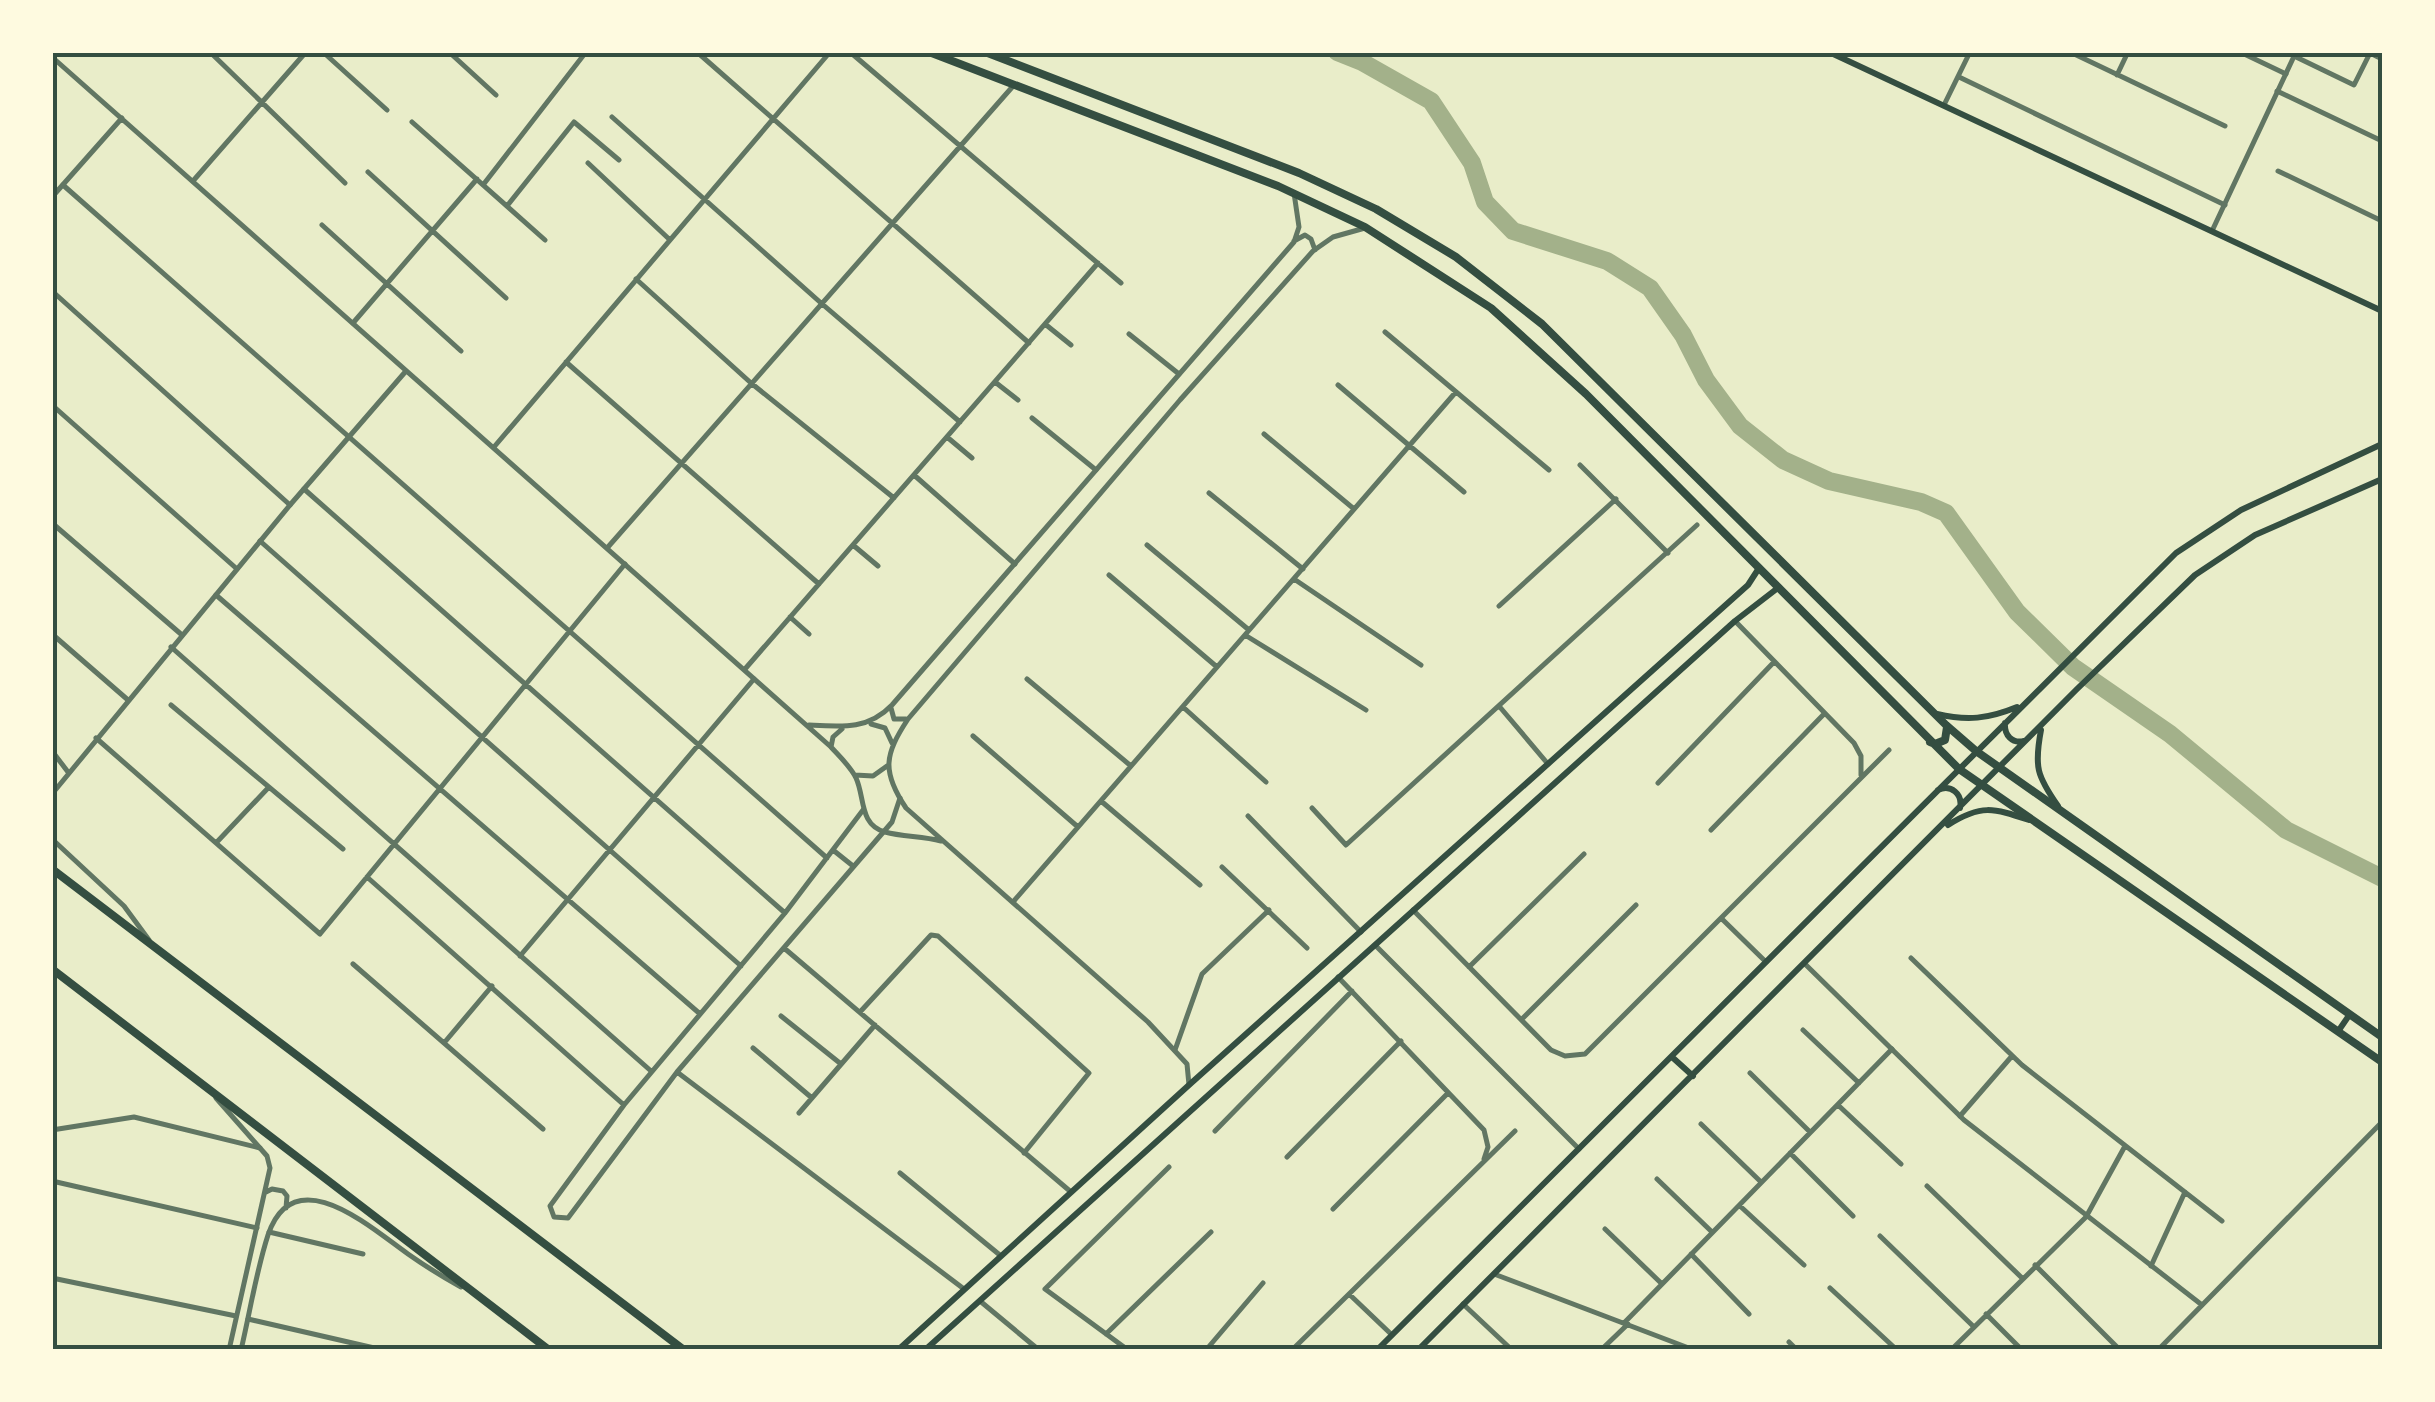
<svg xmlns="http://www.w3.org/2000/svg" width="2435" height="1402" font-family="Lato,sans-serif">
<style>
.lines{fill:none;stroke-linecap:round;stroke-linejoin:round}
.river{stroke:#a3b18a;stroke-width:18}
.minor{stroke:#617663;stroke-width:5}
.tertiary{stroke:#617663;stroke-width:5}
.secondary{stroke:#344e41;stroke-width:6}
.primary{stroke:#344e41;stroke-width:8}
.trunk{stroke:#344e41;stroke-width:8}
.neatline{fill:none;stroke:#344e41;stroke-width:4}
</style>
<rect width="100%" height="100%" fill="#e9edc9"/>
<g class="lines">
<path class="river" d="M1337 52 1362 62 1431 101 1472 163 1485 202 1513 231 1607 261 1650 288 1683 335 1706 380 1740 426 1783 460 1829 481 1921 502 1946 513 2017 612 2073 667 2170 734 2286 830 2382 878"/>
<path class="minor" d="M210 52 345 183
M323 52 387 110
M449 52 496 95
M697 52 1029 343
M850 52 1121 283
M2070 52 2225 126
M2240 52 2286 74
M2294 56 2354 85 2370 53 2382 59
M2117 75 2128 52
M1959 77 2225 205
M2277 91 2382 141
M612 117 821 303 960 422
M412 122 545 240
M588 163 669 239
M2278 171 2382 221
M368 172 506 298
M193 181 306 52
M63 185 827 858
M483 185 586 52
M507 206 574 122 619 160
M322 225 461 351
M636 279 751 383 894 498
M52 291 290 505
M353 323 477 179
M1045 324 1071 345
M1385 332 1549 470
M1129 334 1179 374
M566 362 819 584
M995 382 1018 400
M1338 385 1464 492
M52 405 237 569
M1032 418 1096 470
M1264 434 1354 509
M947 437 972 458
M494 447 830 52
M1580 465 1668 553
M914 475 1015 564
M304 489 785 913
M1209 493 1303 569
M52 523 182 635
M260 541 741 966
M853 545 878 566
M1147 545 1249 630
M608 547 1014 85
M1109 575 1217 667
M1294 579 1421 665
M216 595 699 1013
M1499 606 1616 499
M790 617 809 634
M1735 621 1854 743 1861 756V775
M52 634 128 700
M1245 635 1366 710
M171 647 651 1071
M745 669 1098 263
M1027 679 1131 766
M171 705 343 849
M1499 706 1548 764
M1183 707 1266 782
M973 736 1078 827
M96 738 320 934 625 564
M1658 783 1774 662
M1101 801 1200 885
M1312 808 1346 845 1697 525
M863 810 785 913 624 1105 550 1206 554 1217 568 1218 677 1072 892 822 900 798
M1248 816 1361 932
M1711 830 1824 714
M216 843 269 787
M833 850 853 866
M1222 867 1307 948
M367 877 624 1105
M1013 902 1455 393
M1413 910 1551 1050 1565 1056 1585 1054 1889 750
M1722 919 1766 962
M1375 945 1579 1149
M784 948 1071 1192
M520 956 754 679
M1911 958 2022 1065 2222 1221
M353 964 543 1129
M1469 967 1584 854
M1338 977 1484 1130 1488 1147 1484 1159
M860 1012 931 935 938 936 1089 1073 1024 1153
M781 1016 841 1064
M1522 1019 1636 905
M1803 1030 1859 1083
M444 1043 492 986
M753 1048 812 1098
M1175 1050 1202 974 1269 910
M677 1072 964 1289
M1750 1073 1810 1132
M1838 1105 1901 1164
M799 1113 875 1025
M1960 1116 2012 1056
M1701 1124 1761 1182
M52 1130 134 1117 260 1148
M1215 1131 1352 991
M1790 1153 1853 1216
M1287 1157 1401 1041
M900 1173 1001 1256
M1657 1179 1712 1232
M52 1181 257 1228
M1927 1186 2022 1278
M1740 1206 1804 1265
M1333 1209 1447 1094
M1605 1229 1662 1284
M269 1232 363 1254
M1880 1236 1974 1327
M1691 1254 1749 1314
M2035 1265 2120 1350
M2151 1266 2185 1192
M1494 1274 1694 1350
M52 1278 236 1316
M1830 1288 1897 1350
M1349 1294 1392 1335
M1463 1304 1512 1350
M1986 1314 2022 1350
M248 1319 383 1350
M1624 1323 1892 1049
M1106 1334 1211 1232
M1789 1342 1797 1350
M1128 1350 1045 1289 1169 1167
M1206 1350 1263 1283
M1292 1350 1515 1131
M1601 1350 1628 1324
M1951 1350 2086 1217 2125 1146"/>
<path class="tertiary" d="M52 57 831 747C839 756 851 767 856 778 865 797 859 825 885 832 903 837 922 836 941 841
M1944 105 1970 52
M52 197 122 118
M2212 231 2296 52
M1294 241 1305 235 1311 239 1315 250
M891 708 894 719H906
M871 724 885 728 892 743
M809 725C842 727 868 730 892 705L1294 242 1299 227 1294 193
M831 747 833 737 842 729
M52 751 68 772
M855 775 873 776 887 766
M52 794 290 505 406 371
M52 839 124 906 149 940
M1805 964 1964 1120 2202 1305
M1189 1085 1187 1064 1148 1022 906 808C881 771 885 754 908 719L1180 400 1313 251 1333 237 1365 228
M216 1098 267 1156 270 1168 229 1350
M266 1192 272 1189 283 1191 287 1196 286 1208
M980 1301 1039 1350
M241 1350C250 1312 256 1272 268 1235 294 1158 371 1228 408 1254 425 1266 443 1277 461 1287
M2158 1350 2382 1122"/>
<path class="secondary" d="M1829 52 2382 311
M1937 714C1967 721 1988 719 2017 707
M2005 723C2004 735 2012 744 2024 741
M2041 730C2034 767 2037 776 2058 806
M1938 790C1951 784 1963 794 1960 808
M1948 825C1981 804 1993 808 2029 820
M2339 1030 2350 1014
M1672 1057 1693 1076
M898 1350 1189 1085 1748 585 1759 568
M925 1350 1735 621 1779 587
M1377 1350 2176 553 2241 510 2382 444
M1418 1350 2076 690 2195 575 2255 535 2382 479"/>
<path class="primary" d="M929 52 1278 186 1365 227 1491 308 1586 394 1959 769 2382 1062
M985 52 1299 173 1376 209 1456 257 1542 324 1946 725 1976 751 2382 1037
M1930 742 1935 744 1945 740 1947 727"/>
<path class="trunk" d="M52 869 684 1350
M52 969 549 1350"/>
</g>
<rect width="2435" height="1402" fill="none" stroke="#fefae0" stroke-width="110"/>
<rect x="55" y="55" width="2325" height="1292" class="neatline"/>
</svg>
